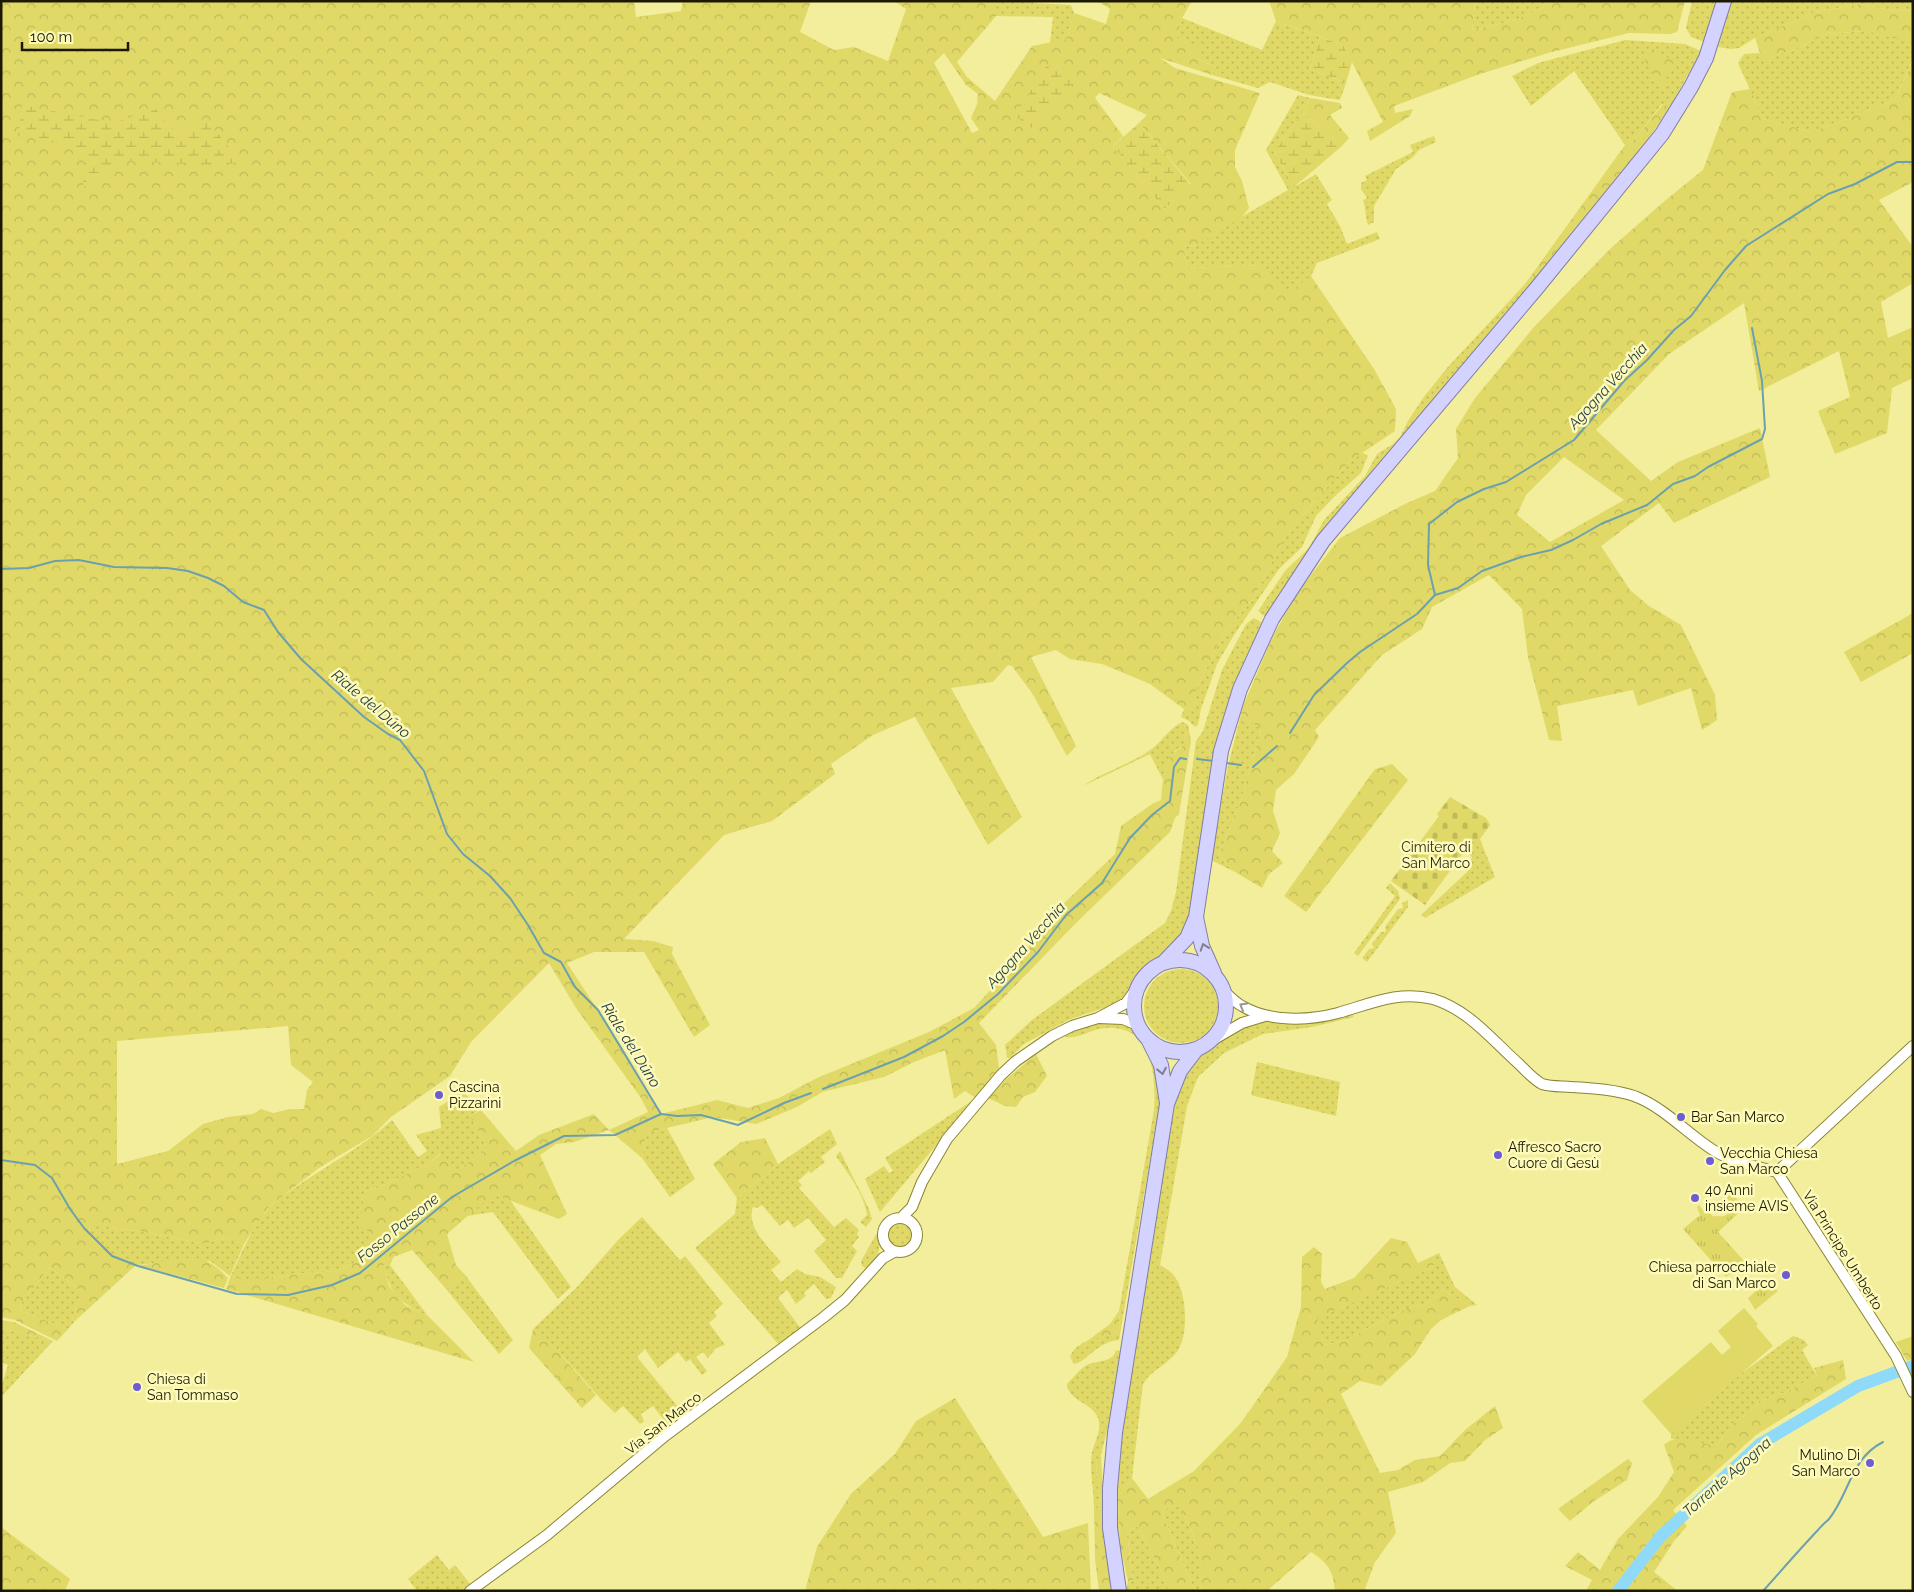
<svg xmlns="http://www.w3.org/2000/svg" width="1914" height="1592" font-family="Raleway,sans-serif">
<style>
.grass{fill:url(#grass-dots)}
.forest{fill:url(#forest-crowns);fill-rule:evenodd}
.wetland{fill:url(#wetland-marsh)}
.cemetery{fill:url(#cemetery-stones)}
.park{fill:url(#park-tufts)}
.pitch{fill:#e0d968}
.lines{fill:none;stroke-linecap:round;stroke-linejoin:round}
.stream{stroke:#6ca0ae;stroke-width:2}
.river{stroke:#8fdaf9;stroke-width:12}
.minor-casing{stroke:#8a8534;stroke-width:12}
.major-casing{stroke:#817ea5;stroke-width:16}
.minor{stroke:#fff;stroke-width:10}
.major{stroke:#d4d2fe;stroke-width:14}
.oneway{stroke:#817f8c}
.oneway2{stroke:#99988c}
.poi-dot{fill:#6e5cd6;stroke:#fdfaba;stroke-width:2}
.labels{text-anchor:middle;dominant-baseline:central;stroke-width:5;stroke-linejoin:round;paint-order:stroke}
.park-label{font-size:14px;fill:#2e2d18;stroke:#fdfaba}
.poi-label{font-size:14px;fill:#1c1900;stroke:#fdfaba;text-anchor:start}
.street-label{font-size:14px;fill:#1c1900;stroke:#fdfaba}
.water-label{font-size:15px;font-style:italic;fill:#263e48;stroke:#fdfaba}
</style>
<defs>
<pattern id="grass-dots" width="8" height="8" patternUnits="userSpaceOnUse" patternTransform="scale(1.25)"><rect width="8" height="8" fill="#e0d968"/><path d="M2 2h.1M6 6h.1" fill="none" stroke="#c0ba58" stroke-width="1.8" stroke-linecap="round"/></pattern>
<pattern id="forest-crowns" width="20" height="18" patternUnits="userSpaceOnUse" patternTransform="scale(1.25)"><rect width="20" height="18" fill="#e0d968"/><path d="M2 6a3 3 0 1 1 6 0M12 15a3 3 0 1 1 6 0" fill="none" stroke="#c0ba58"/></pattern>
<pattern id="wetland-marsh" width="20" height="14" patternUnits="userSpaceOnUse" patternTransform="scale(1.25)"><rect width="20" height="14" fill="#e0d968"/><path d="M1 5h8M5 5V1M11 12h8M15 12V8" fill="none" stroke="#c0ba58"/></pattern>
<pattern id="cemetery-stones" width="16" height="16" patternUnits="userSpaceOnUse" patternTransform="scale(1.25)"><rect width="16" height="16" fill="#e0d968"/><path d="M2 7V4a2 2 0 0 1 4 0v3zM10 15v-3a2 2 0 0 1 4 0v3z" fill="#c0ba58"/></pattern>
<pattern id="park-tufts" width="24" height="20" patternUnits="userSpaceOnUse" patternTransform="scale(1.25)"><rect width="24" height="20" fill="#e0d968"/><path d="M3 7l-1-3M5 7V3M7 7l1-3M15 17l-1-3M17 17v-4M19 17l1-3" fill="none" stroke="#c0ba58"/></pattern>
</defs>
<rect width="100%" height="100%" fill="#f2ee9c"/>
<path class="grass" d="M996 1H1033V3L1071 5 1074 13 1067 39 1050 43 1053 17 996 16Z
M1480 1H1557L1516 20 1472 30 1475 4Z
M1692 1H1717L1704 42 1691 37 1686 28Z
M1732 1H1913V10L1894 11 1861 4 1815 12 1755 38 1739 48 1731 49 1718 47Z
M1182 18 1262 50 1276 21 1320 37 1310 69 1346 83 1340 100 1309 95 1270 82 1258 88 1212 75 1215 67 1199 59 1177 38Z
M1866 31 1910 39 1913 37V59L1895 100 1812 132 1763 119 1738 63 1744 54 1760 53 1765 60 1779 54 1791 51 1827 34Z
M1625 40 1685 44 1701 51 1670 107 1662 104 1635 139 1625 145 1574 71 1531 106 1512 76 1538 63Z
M1298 95 1310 98 1303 112 1274 152 1294 187 1316 174 1332 200 1327 204 1340 226 1347 244 1377 232 1380 239 1317 263 1311 276 1286 296 1258 265 1188 268 1183 247 1198 244 1229 224 1288 190 1266 150Z
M1434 136 1436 142 1419 150 1412 158 1396 169 1374 206V222L1368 225C1365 217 1366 209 1363 200L1367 198 1361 189V183L1367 180 1365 176 1413 152 1410 145Z
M1525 284 1528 289 1268 619 1258 611 1285 571 1309 548 1324 520 1365 476 1377 454 1393 444 1400 437 1408 421 1423 398 1447 368Z
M1362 453 1368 455 1361 473 1335 496 1316 516 1302 547 1279 569 1234 635 1217 664 1201 709 1198 725 1195 727 1189 721 1181 717 1184 709 1194 708 1197 688 1222 636 1254 597 1286 534 1350 461Z
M1254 618 1263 623 1240 676 1189 921 1184 934 1165 956 1146 969 1123 999 1113 1005 1068 1020 1024 1044 1010 1058 1007 1057 1005 1045 1032 1020 1165 923 1171 911 1176 892 1196 741 1203 731 1222 670 1246 624Z
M1241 714 1261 729 1241 800 1219 855 1235 872 1211 860 1228 766Z
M1183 722 1188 725 1189 730H1185C1187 752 1180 742 1171 756 1166 763 1165 772 1163 780L1150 754 1083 786C1104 771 1132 764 1153 748 1163 740 1171 726 1183 722Z
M1437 814 1486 818 1490 825 1480 839 1495 877 1425 918 1421 915 1467 872 1472 857 1465 851 1472 841Z
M1390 883 1398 891 1400 899 1358 956 1354 953 1395 896 1386 888Z
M1408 900V907L1367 962 1362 958 1369 949 1374 948 1372 944 1381 932H1386L1385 927 1398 909 1403 908 1402 903Z
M1144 1006a37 37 0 1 1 74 0a37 37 0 1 1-74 0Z
M1352 1014 1354 1017 1312 1027 1263 1034 1224 1053 1198 1077 1187 1106 1160 1265C1165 1268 1172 1272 1175 1277 1187 1294 1189 1335 1177 1352 1167 1365 1151 1370 1143 1384L1132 1478 1118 1497 1120 1545 1115 1498 1123 1414 1168 1135 1181 1080 1193 1061 1223 1037 1255 1021 1304 1023 1336 1019Z
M1097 1022 1117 1023 1130 1025 1144 1040 1160 1082V1102L1119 1340C1096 1342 1086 1363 1074 1364L1070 1357C1076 1340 1100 1337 1116 1334L1120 1327 1119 1311 1154 1110C1156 1076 1153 1025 1106 1028 1091 1029 1080 1039 1065 1037V1034Z
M1257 1062 1340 1082 1336 1116 1251 1095Z
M463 1091 479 1110 470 1116 488 1149 456 1171 440 1154 429 1163 380 1187 364 1192 378 1241 357 1262 337 1271 307 1273 269 1278H230C241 1254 250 1231 267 1210 276 1200 289 1192 300 1184 331 1163 365 1145 392 1120L418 1157 427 1151 416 1135 441 1128 439 1107Z
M976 1098 880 1212 865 1179 884 1166 889 1173 893 1171 885 1158Z
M667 1128 695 1179 670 1197 642 1158 646 1133Z
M830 1129 837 1144 821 1157 825 1162 811 1173 809 1171 798 1181 802 1185 799 1188 834 1227 846 1218 859 1230 857 1234 859 1237 852 1246 857 1251 842 1278H836L814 1251 826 1240 808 1218 794 1228 788 1220 780 1226 762 1205 757 1208 753 1207C745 1227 770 1248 781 1262L771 1270 781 1282 797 1269 805 1274 820 1277 836 1287 831 1298 826 1299 814 1284 804 1293 806 1296 796 1304 787 1290 778 1298 802 1330 780 1346 695 1248 735 1214 737 1198 778 1164Z
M840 1151 869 1209 872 1219 866 1227 860 1222 867 1215C864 1193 848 1174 836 1156Z
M493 1194 510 1200 571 1287 558 1299 493 1212 467 1216Z
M642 1217 680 1260 685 1256 723 1304 714 1312 717 1316 709 1323 725 1345 716 1348 708 1358 703 1352 696 1357 707 1371 702 1375 690 1359 686 1362 678 1352 658 1368 645 1349 637 1357 683 1413 667 1424 653 1406 641 1414 644 1421 640 1424 623 1406 615 1413C586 1386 564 1352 533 1329L576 1288 619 1239Z
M89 1222 119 1229 138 1231 206 1244 221 1238 244 1244 230 1276 210 1261 165 1262 138 1265 112 1256 90 1237Z
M886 1235a13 13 0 1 1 26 0a13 13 0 1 1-26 0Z
M878 1231C881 1246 881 1259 865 1268L862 1266 861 1261Z
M1439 1253 1455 1287 1477 1305 1470 1306 1443 1290 1430 1302 1404 1310 1371 1326 1349 1340 1324 1345 1316 1318 1434 1267 1433 1256Z
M394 1256 390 1265 428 1316C396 1300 391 1296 383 1261Z
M50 1267 82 1292 72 1319 75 1321 68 1329 21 1311 20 1305Z
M466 1276 513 1340 499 1354 446 1289Z
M1 1328 53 1341 1 1397V1388L8 1365 1 1362Z
M1793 1336 1804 1340 1808 1345 1802 1350 1817 1376 1786 1392 1759 1401 1751 1411 1732 1424 1718 1445C1702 1445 1687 1438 1671 1439V1434L1739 1375Z
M1116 1350 1122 1351 1107 1431 1101 1455 1096 1462 1100 1504 1097 1509 1094 1508C1094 1490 1089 1470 1092 1452 1095 1441 1102 1430 1098 1418 1092 1402 1069 1402 1067 1384 1073 1378 1078 1371 1085 1366 1095 1360 1114 1363 1116 1350Z
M1180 1506C1193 1536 1206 1557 1200 1591H1195L1163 1516 1164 1508Z
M1137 1526 1159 1567 1169 1591H1126L1128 1581 1133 1580 1127 1531Z
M437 1555 449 1570 455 1565 471 1585 464 1591H417L408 1579Z"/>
<path class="forest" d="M1 1H634L636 17 681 11 683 1H811L800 32 834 50 854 47 888 61 906 9 894 1H996V16L957 62 967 77 995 101 1032 46 1067 39 1074 13 1106 24 1110 9 1097 1H1192L1182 18 1177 38 1201 48 1199 59 1215 67 1212 75 1160 58 1175 68 1260 93 1235 150V167L1242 181 1249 208 1242 217 1198 244 1183 247 1188 268 1258 265 1286 295 1311 276 1374 369 1396 409 1395 431 1350 461 1286 534 1254 597 1222 636 1197 688 1194 708 1184 709 1150 684 1102 664 1070 659 1056 650 1031 657 1076 746 1067 756 1032 693 1012 666 1008 665 993 682 951 688 1022 817 988 845 915 717 873 735 831 764 835 774 772 821 724 835 624 939 653 941 673 947 672 954 710 1025 694 1037 644 952H594L567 963 618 1041 661 1114 717 1100 748 1108 779 1098 817 1078 929 1032 974 1008 1023 954 1055 912 1115 854 1121 826 1152 804 1161 800C1162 788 1163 773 1168 761 1177 743 1187 754 1185 729L1189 730 1191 742 1179 814 1175 818 1170 832 1076 923 979 1023 996 1045 999 1068 976 1098 965 1091 954 1099 945 1050 914 1062 884 1077 822 1092 797 1107 756 1124 713 1117 646 1133 642 1158 609 1130 574 1142 556 1144 540 1155 567 1214 559 1219 493 1194 447 1234 456 1265 466 1276 446 1289 412 1250 383 1261 389 1286 405 1305 428 1316 474 1362 226 1289 230 1278H269L307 1273 337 1271 357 1262 378 1241 361 1224 364 1192 380 1187 429 1163 441 1154 456 1171 488 1149 470 1116 481 1110 516 1151 539 1135 594 1114 609 1130 648 1112 641 1098 576 1008 549 963 471 1042 450 1076 391 1117 372 1136 319 1168 284 1195 267 1209 244 1244 221 1238 206 1244 138 1231 119 1229 89 1223 90 1237C104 1250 117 1260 136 1265 141 1266 149 1264 155 1263 189 1258 201 1249 228 1278L224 1288 136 1265 75 1321 72 1319 82 1292 50 1267 20 1305 21 1311 68 1329 57 1341 15 1320 1 1317ZM944 53 966 85 978 94 977 104 971 118 979 130 972 133 934 63ZM1099 93 1147 115 1139 123 1191 184 1164 209 1113 146 1123 136 1095 98ZM288 1026 291 1065 313 1082 307 1090 304 1109H290L273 1113 261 1109 253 1114 228 1117 203 1124 168 1151 117 1164V1041Z
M1269 1H1480L1475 4 1472 30 1516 20 1557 1H1685L1677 32 1670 34 1629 33 1548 53 1480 74 1394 106 1395 113 1413 109 1410 116 1370 141 1367 131 1383 122 1343 45 1276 21Z
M1861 4 1894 11 1913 10V37L1910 39 1894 38 1866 31 1827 34 1791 51 1779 54 1765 60 1761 56 1755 38 1815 12Z
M1653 49 1676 63 1661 87 1643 57Z
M1913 60V182L1879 200 1913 247V283L1881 302 1888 338 1913 327V378L1892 388 1887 433 1835 454 1818 411 1850 397 1839 351 1759 391 1744 303 1669 354 1596 430 1651 481 1678 462 1760 428 1770 477 1674 523 1659 503 1601 546 1630 590 1649 606 1681 625 1715 695 1717 720 1702 730 1691 688 1638 706 1633 690 1557 706 1562 741 1549 740 1528 657 1522 609 1489 575 1432 607 1422 629 1382 655 1315 730 1319 737 1294 774 1276 790 1273 811 1280 833 1272 851 1283 863 1269 874 1262 888 1235 872 1219 855 1241 800 1261 729 1241 714 1243 706 1274 634 1300 589 1340 538 1407 503 1435 491 1458 458 1456 429 1475 398 1534 327 1611 248 1667 199 1703 170 1732 92 1750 89 1763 119 1812 132 1895 100ZM1564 457 1624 500 1550 542 1517 515 1526 495Z
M1310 98 1340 103 1342 108 1330 115 1349 138 1342 146 1303 112Z
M1663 104 1670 107 1644 145 1528 289 1525 284 1625 145 1635 139Z
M1913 613V653L1861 682 1844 652Z
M1392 764 1408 780 1306 912 1284 896 1375 769Z
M1036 1054 1047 1076 1035 1092 1023 1097 1016 1107 1005 1106 988 1098 1004 1081Z
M765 1138 778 1164 737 1198 713 1164 741 1142Z
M1391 1238 1407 1242 1418 1263 1433 1256 1434 1267 1317 1318 1324 1345 1349 1340 1371 1326 1404 1310 1430 1302 1443 1290 1470 1306 1441 1320 1430 1330 1415 1354 1381 1386 1360 1381 1341 1394 1380 1473 1398 1470 1415 1460 1440 1456 1465 1430 1495 1406 1503 1428 1485 1440 1465 1461 1450 1463 1423 1482 1388 1492 1396 1533 1375 1562 1365 1589 1371 1591H1335C1333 1570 1328 1563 1311 1552L1267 1591H1200C1205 1558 1194 1534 1179 1506L1164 1508 1163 1516 1195 1591H1169L1159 1567 1137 1526 1127 1531 1133 1580 1128 1581 1120 1545 1118 1497 1132 1478 1148 1499 1194 1471 1240 1424 1287 1357 1301 1307 1302 1257 1314 1247 1322 1254 1321 1282 1325 1289 1354 1278Z
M1119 1311 1120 1327 1116 1334 1097 1338 1083 1344 1110 1324Z
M1 1320 14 1322 53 1341 1 1328Z
M533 1329 549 1341 596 1395 582 1408 529 1348Z
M1913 1336V1359L1907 1361 1896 1342Z
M1843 1360 1846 1379 1756 1435 1673 1510 1687 1526 1674 1541 1654 1572 1678 1591H1615L1664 1520 1614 1591H1586L1592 1580 1565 1566 1578 1552 1600 1570 1618 1539 1658 1497 1674 1472 1664 1445C1681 1430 1698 1446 1718 1445L1732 1424 1751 1411 1759 1401 1786 1392 1817 1376 1814 1368Z
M955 1398 1043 1537 1088 1523 1091 1591H805L817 1547 851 1494 895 1454 916 1421Z
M1101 1455 1106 1550 1111 1591H1099L1095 1559 1094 1508 1097 1509 1100 1504 1096 1462Z
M1628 1459 1632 1463 1627 1480 1594 1501 1570 1521 1558 1509Z
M1 1527 70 1579 65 1591H1Z"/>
<path class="wetland" d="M1320 37 1343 45 1352 62 1346 83 1310 69Z
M1051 59 1079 78 1031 128 1015 116Z
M22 105 114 123 155 108 178 136 205 118 242 163 202 165 129 160 83 187 85 151 54 141 18 136Z
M1303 112 1342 146 1294 187 1274 152Z
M1139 123 1191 185 1164 209 1113 146Z"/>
<path class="cemetery" d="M1450 797 1486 818 1490 825 1476 844 1472 841 1425 905 1391 881 1439 816 1437 814Z"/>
<path class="park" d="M1731 1193 1745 1207 1718 1232 1745 1262 1726 1277 1683 1229 1700 1215 1697 1207 1699 1205 1703 1210H1709L1712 1216C1721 1216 1727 1219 1731 1208L1727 1198Z
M1767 1281 1778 1291 1755 1310 1748 1298Z"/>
<path class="pitch" d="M1744 1308 1758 1324 1756 1326 1773 1346 1671 1434 1642 1401 1711 1342 1722 1355 1731 1347 1718 1331Z"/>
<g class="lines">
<path class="stream" d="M1 569 29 568 55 561 79 560 114 567 167 568 188 571 208 578 224 586 243 602 264 610 278 632 301 659 364 717 388 734 400 740 424 771 447 834 463 854 490 876 510 898 528 925 544 953 561 962 575 987 598 1010 661 1114
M1435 595 1458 588 1482 571 1521 557 1551 550 1573 540 1601 524 1647 505 1673 484 1695 476 1708 467 1762 439 1765 429 1762 381 1752 328
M1290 733 1314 695 1347 663 1360 652 1417 614 1435 595 1428 565 1429 524 1457 502 1484 489 1506 482 1574 440 1624 381 1647 360 1674 330 1691 316 1725 270 1746 246 1828 194 1855 184 1897 162H1913
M1197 759 1214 761
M1226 763 1241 765
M1253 767 1277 746
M823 1089 904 1057 943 1036 964 1022 998 994 1038 952 1066 915 1102 883 1130 838 1152 815 1170 801 1174 767 1180 758 1186 759
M1 1160 35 1165 52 1178 70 1209 84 1228 112 1256 138 1266 237 1294 288 1295 332 1285 360 1273 452 1197 514 1161 564 1136 615 1135 661 1114 677 1116 701 1115 738 1125 784 1103 811 1093
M1763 1591C1781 1571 1799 1550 1818 1530 1821 1526 1825 1523 1829 1519 1850 1493 1850 1459 1883 1442"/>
<path class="river" d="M1618 1591 1660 1537 1760 1444 1858 1386 1913 1366"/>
<g class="minor-casing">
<path id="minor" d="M1225 992C1230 997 1236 1003 1242 1006 1269 1022 1308 1021 1338 1013 1370 1004 1399 990 1433 999 1469 1010 1492 1040 1519 1064 1526 1071 1534 1080 1542 1084 1551 1087 1563 1086 1572 1087 1592 1088 1622 1090 1639 1098 1665 1109 1688 1134 1713 1150 1732 1162 1755 1166 1777 1172L1896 1356 1913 1392
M1099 1018 1123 1019 1138 1025
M1211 1041 1242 1023 1265 1016
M1777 1172 1913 1046
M883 1235a17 17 0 1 1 34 0a17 17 0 1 1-34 0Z
M901 1218 912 1207 922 1182 947 1139 1001 1075 1016 1061 1052 1036 1072 1026 1098 1018 1126 1003 1137 988
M470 1591 547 1535 665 1436 824 1317 845 1300 883 1258 894 1252"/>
</g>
<g class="major-casing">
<path id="major" d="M1196 917 1202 946 1214 973
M1134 1006a46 46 0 1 1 92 0a46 46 0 1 1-92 0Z
M1164 962 1187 938 1196 917 1221 751 1240 689 1272 619 1323 541 1536 289 1662 134 1691 87 1706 58 1724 1
M1149 1041 1161 1065 1167 1103
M1119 1591 1110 1528V1488L1115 1433 1167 1104 1180 1071 1196 1050"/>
</g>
<use href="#minor" class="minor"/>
<use href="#major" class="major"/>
</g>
<defs><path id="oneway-chevron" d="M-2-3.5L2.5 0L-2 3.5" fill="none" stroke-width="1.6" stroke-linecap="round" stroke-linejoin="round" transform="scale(1.25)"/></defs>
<g class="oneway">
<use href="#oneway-chevron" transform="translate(1204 947) rotate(-109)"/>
<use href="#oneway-chevron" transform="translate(1162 1071) rotate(79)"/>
</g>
<use class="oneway2" href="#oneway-chevron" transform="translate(1243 1006) rotate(-150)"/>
<g class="poi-dot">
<circle cx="439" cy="1095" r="5"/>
<circle cx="1681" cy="1117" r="5"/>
<circle cx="1498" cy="1155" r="5"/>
<circle cx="1710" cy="1161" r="5"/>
<circle cx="1695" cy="1198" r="5"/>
<circle cx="1786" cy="1275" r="5"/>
<circle cx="137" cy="1387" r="5"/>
<circle cx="1870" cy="1463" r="5"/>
</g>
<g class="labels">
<g class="park-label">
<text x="1436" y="847">Cimitero di<tspan x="1436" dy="16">San Marco</tspan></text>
</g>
<g class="poi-label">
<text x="449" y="1087">Cascina<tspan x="449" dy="16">Pizzarini</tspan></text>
<text x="1691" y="1117">Bar San Marco</text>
<text x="1508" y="1147">Affresco Sacro<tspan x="1508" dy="16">Cuore di Gesù</tspan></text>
<text x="1720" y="1153">Vecchia Chiesa<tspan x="1720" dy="16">San Marco</tspan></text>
<text x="1705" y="1190">40 Anni<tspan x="1705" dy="16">insieme AVIS</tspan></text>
<text x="1776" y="1267" text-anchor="end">Chiesa parrocchiale<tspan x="1776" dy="16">di San Marco</tspan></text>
<text x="147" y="1379">Chiesa di<tspan x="147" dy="16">San Tommaso</tspan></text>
<text x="1860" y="1455" text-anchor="end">Mulino Di<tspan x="1860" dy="16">San Marco</tspan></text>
</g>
<g class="street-label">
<text transform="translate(1843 1250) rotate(58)">Via Principe Umberto</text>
<text transform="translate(663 1423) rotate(-38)">Via San Marco</text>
</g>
<g class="water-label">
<text transform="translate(1608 386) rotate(-48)">Agogna Vecchia</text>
<text transform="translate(371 704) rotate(40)">Riale del Dűno</text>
<text transform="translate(1026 945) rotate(-48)">Agogna Vecchia</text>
<text transform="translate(631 1045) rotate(58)">Riale del Dűno</text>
<text transform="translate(398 1228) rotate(-39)">Fosso Passone</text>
<text transform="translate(1727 1477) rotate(-41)">Torrente Agogna</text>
</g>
</g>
<rect width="1914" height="1592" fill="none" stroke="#1c1900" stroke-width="5"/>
<path d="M22 42v8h106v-8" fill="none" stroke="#1c1900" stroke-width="2.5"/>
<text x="30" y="42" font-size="15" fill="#1c1900" stroke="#fdfaba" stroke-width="4" paint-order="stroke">100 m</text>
</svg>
